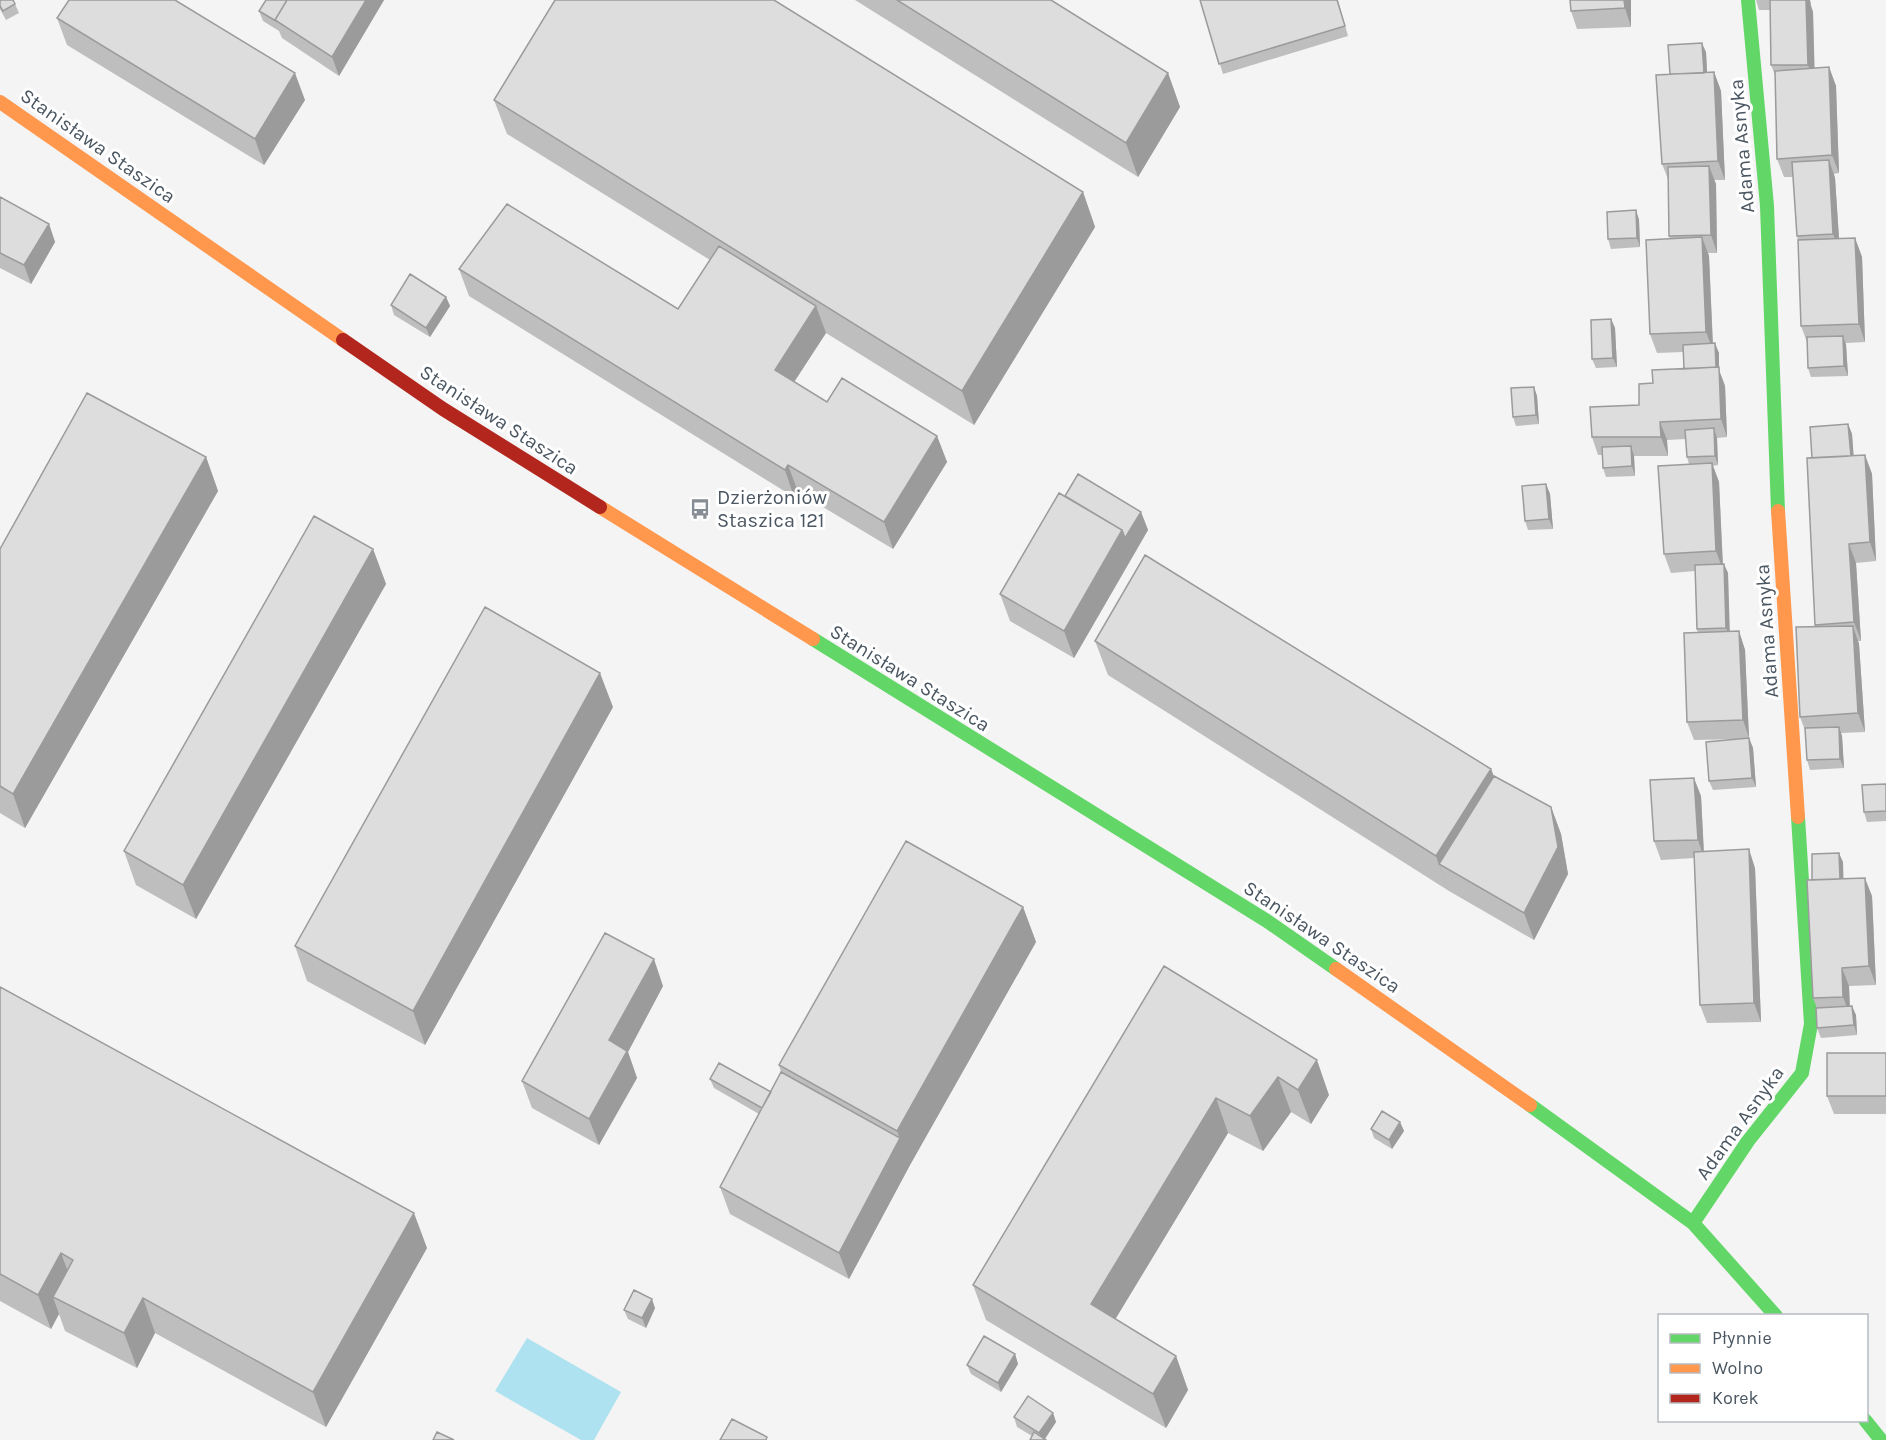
<svg xmlns="http://www.w3.org/2000/svg" width="1886" height="1440" font-family="Karla,sans-serif">
<style>
.water{fill:#aee2f0}
.lines{fill:none;stroke-linecap:round;stroke-linejoin:round}
.fast{stroke:#63d668;stroke-width:14}
.slow{stroke:#ff974d;stroke-width:14}
.jam{stroke:#b3261e;stroke-width:14}
.wall{fill:#bebebf}
.shaded-wall{fill:#9b9b9b}
.building{fill:#ddddde;stroke:#9b9b9b;stroke-width:1.5}
.labels{text-anchor:middle;dominant-baseline:central;stroke-width:6;stroke-linejoin:round;paint-order:stroke}
.street-label{font-size:20px;fill:#4a5661;stroke:#fff}
.poi-label{font-size:20px;fill:#4a5661;stroke:#fff;text-anchor:start}
</style>
<rect width="100%" height="100%" fill="#f4f4f4"/>
<path class="water" d="M527 1338 621 1392 594 1440H581L495 1391Z"/>
<g class="lines">
<path class="fast" d="M1748 0 1767 206 1778 511
M813 639 1267 921 1336 969
M1530 1105 1693 1223 1776 1316
M1693 1223 1748 1141 1802 1073 1811 1024 1798 817
M1865 1420 1881 1440"/>
<path class="slow" d="M0 102 343 340
M600 507 813 639
M1778 511 1798 817
M1336 969 1530 1105"/>
<path class="jam" d="M343 340 443 409 600 507"/>
</g>
<path class="wall" d="M0 0 15 4 19 13 6 20 0 9Z
M384 0 339 76 282 38 279 31 263 21 259 11Z
M855 0H1051L1168 73 1180 107 1138 177Z
M1200 0H1338L1348 36 1223 74Z
M1631 0V27L1577 29 1571 11Z
M1756 0H1810L1811 6 1813 12 1814 68 1829 67 1836 86 1839 173 1834 174 1835 178 1839 238H1855L1862 257 1865 342 1846 343 1848 376 1811 377 1808 368 1807 342 1801 326 1798 240 1797 236 1793 177H1784L1777 159 1775 75 1771 65 1770 10H1759Z
M57 18 305 100 264 165 67 45Z
M1706 52 1707 73 1714 72 1721 91 1725 180H1714L1716 184 1717 253H1708L1709 256 1713 343 1719 353V370L1725 386 1727 437 1717 438 1718 465 1713 466 1719 482 1723 564 1728 573 1729 632 1739 631 1745 650 1749 738 1753 748 1756 787 1713 790 1709 781 1742 739 1694 740 1687 722 1698 633 1697 629 1695 571 1671 573 1664 554 1689 464 1687 457 1686 439 1667 440 1668 456H1634L1635 476 1606 477 1603 468 1602 455H1598L1592 437 1639 405 1653 383 1684 369 1683 352 1657 353 1650 334 1670 239 1669 236 1668 179 1662 164 1670 74Z
M494 100 1083 192 1095 227 974 425 826 333 794 382 827 402 937 436 947 462 893 549 798 492 794 497 469 296 459 269 678 309 710 260 507 134Z
M0 197 49 224 55 242 31 284 0 268Z
M1636 210 1639 220 1640 247 1611 249 1608 239Z
M446 297 450 306 430 337 394 315 391 305Z
M1611 319 1615 328 1617 367 1596 368 1592 359Z
M1534 387 1537 396 1539 424 1516 426 1513 417Z
M1848 424 1852 434 1853 456 1865 455 1872 474 1876 561 1856 563 1861 641H1858L1859 644 1865 732 1841 733 1842 736 1844 768 1810 770 1807 760 1806 733 1800 717 1815 626 1812 458Z
M206 457 218 491 25 828 0 813V549Z
M1546 484 1550 494 1553 529 1528 530 1525 521Z
M1065 496 1141 512 1148 530 1074 658 1010 621 1000 594Z
M373 549 386 584 196 919 136 885 124 851Z
M1095 641 1491 769 1494 776 1551 807 1561 834 1568 874 1534 940 1449 891 1108 675Z
M613 707 425 1045 307 981 295 946Z
M1886 784V821L1867 822 1864 812Z
M1701 796 1704 851 1755 868 1761 1022 1707 1023 1700 1005 1694 858 1661 860 1654 841Z
M1843 862V879L1872 896 1876 985 1849 986 1850 1006 1856 1015 1857 1035 1821 1038 1817 1028V1008L1813 998 1812 880Z
M1023 907 1036 942 910 1165 849 1279 730 1214 720 1187 759 1114 714 1088 710 1079 771 1092 781 1072 779 1065Z
M1164 966 1329 1095 1311 1124 1291 1112 1263 1151 1228 1133 1115 1319 1176 1356 1188 1390 1166 1428 986 1320 973 1285Z
M663 986 628 1052 637 1078 599 1145 532 1108 522 1081Z
M0 987 427 1248 326 1427 155 1333 137 1368 65 1331 59 1314 51 1329 0 1301Z
M1886 1053V1114H1834L1827 1096Z
M1400 1122 1404 1131 1392 1149 1374 1138 1371 1129Z
M655 1308 646 1328 628 1319 624 1310Z
M1015 1354 1018 1364 1001 1392 971 1374 967 1365Z
M1053 1413 1056 1422 1045 1439 1032 1436 1017 1427 1014 1417Z"/>
<path class="shaded-wall" d="M366 0H384L339 76 332 57Z
M1624 0H1631V27L1625 8Z
M1806 0H1810L1811 6 1813 12 1815 83 1808 65Z
M1702 43 1706 52 1708 90 1704 81Z
M1829 67 1836 86 1839 173 1832 155Z
M1714 72 1721 91 1725 180 1718 161Z
M295 73 305 100 264 165 255 139Z
M1168 73 1180 107 1138 177 1126 143Z
M1829 160 1835 178 1840 253 1833 234Z
M1709 166 1716 184 1717 253 1711 235Z
M1083 192 1095 227 974 425 962 391Z
M1636 210 1639 220 1640 247 1637 238Z
M49 224 55 242 31 284 24 265Z
M1702 237 1709 256 1713 350 1706 332Z
M1855 238 1862 257 1865 342 1859 324Z
M446 297 450 306 430 337 426 328Z
M816 306 826 333 785 396 775 370Z
M1611 319 1615 328 1617 367 1613 358Z
M1843 336 1846 345 1848 376 1844 366Z
M1715 343 1719 353V370L1725 386 1727 437 1721 419 1716 374Z
M1534 387 1537 396 1539 424 1536 415Z
M1660 422 1667 440 1668 456 1661 437Z
M1848 424 1852 434 1855 472 1851 462Z
M1714 428 1717 438 1718 465 1715 456Z
M937 436 947 462 893 549 884 522Z
M1631 446 1634 456 1635 476 1632 466Z
M1865 455 1872 474 1876 561 1870 542Z
M206 457 218 491 25 828 13 794Z
M1712 463 1719 482 1723 570 1716 551Z
M788 465 798 492 794 497 785 470Z
M1546 484 1550 494 1553 529 1549 519Z
M1141 512 1148 530 1074 658 1064 631 1122 530Z
M1849 544 1856 563 1861 641 1854 622Z
M373 549 386 584 196 919 183 885Z
M1724 564 1728 573 1730 637 1726 628Z
M1853 626 1859 644 1865 732 1858 713Z
M1739 631 1745 650 1749 738 1743 720Z
M600 673 613 707 425 1045 413 1011Z
M1839 727 1842 736 1844 768 1840 759Z
M1749 738 1753 748 1756 787 1752 778Z
M1491 769 1504 803 1439 864 1448 890 1436 856Z
M1694 778 1701 796 1704 858 1698 840Z
M1551 807 1561 834 1568 874 1534 940 1524 913Z
M1749 849 1755 868 1761 1022 1754 1003Z
M1839 853 1843 862 1844 898 1840 888Z
M1865 878 1872 896 1876 985 1869 966Z
M1023 907 1036 942 910 1165 897 1131Z
M654 959 663 986 628 1052 637 1078 599 1145 589 1119 609 1040Z
M1842 968 1849 986 1850 1015 1843 997Z
M1852 1006 1856 1015 1857 1035 1854 1025Z
M1317 1060 1329 1095 1311 1124 1298 1090Z
M1278 1077 1291 1112 1263 1151 1250 1116Z
M1216 1098 1228 1133 1104 1338 1091 1304Z
M1400 1122 1404 1131 1392 1149 1389 1140Z
M900 1138 910 1165 849 1279 839 1253Z
M414 1213 427 1248 326 1427 313 1392Z
M61 1253 74 1288 53 1297 59 1314 51 1329 38 1295Z
M143 1298 155 1333 137 1368 124 1333Z
M652 1299 655 1308 646 1328 642 1318Z
M1015 1354 1018 1364 1001 1392 998 1383Z
M1176 1356 1188 1390 1166 1428 1153 1394Z
M1053 1413 1056 1422 1044 1440H1042L1039 1433Z"/>
<path class="building" d="M0 0H13L15 4 3 11 0 6Z
M69 0H175L295 73 255 139 57 18Z
M266 0H287L275 20 276 21 259 11Z
M287 0H366L332 57 275 20Z
M555 0H774L1083 192 962 391 494 100Z
M897 0H1051L1168 73 1126 143Z
M1200 0H1337L1345 26 1219 64Z
M1570 0H1624L1625 8 1571 11Z
M1770 0H1806L1808 65H1771Z
M1702 43 1704 73 1670 74 1668 45Z
M1829 67 1832 155 1777 159 1775 71Z
M1714 72 1718 161 1662 164 1656 75Z
M1829 160 1833 234 1797 236 1792 162Z
M1709 166 1711 235 1669 236 1668 167Z
M0 197 49 224 24 265 0 253Z
M507 204 678 309 719 246 816 306 775 370 827 402 842 378 937 436 884 522 788 465 785 470 459 269Z
M1636 210 1637 238 1608 239 1607 212Z
M1702 237 1706 332 1650 334 1646 240Z
M1855 238 1859 324 1801 326 1798 240Z
M410 274 446 297 426 328 391 305Z
M1611 319 1613 358 1592 359 1591 320Z
M1843 336 1844 366 1808 368 1807 337Z
M1715 343 1716 367 1684 369 1683 345Z
M1719 367 1721 419 1660 422 1661 437H1592L1590 407 1639 405V384L1653 383 1652 370Z
M1534 387 1536 415 1513 417 1511 388Z
M87 393 206 457 13 794 0 786V549Z
M1848 424 1851 456 1812 458 1810 427Z
M1714 428 1715 456 1687 457 1685 430Z
M1631 446 1632 466 1603 468 1602 447Z
M1865 455 1870 542 1849 544 1854 622 1815 625 1807 458Z
M1712 463 1716 551 1664 554 1658 466Z
M1078 474 1141 512 1125 538 1122 530 1065 496Z
M1546 484 1549 519 1525 521 1522 486Z
M1059 493 1122 530 1064 631 1000 594Z
M314 516 373 549 183 885 124 851Z
M1145 555 1491 769 1436 856 1095 641Z
M1724 564 1726 628 1697 629 1695 565Z
M485 607 600 673 413 1011 295 946Z
M1853 626 1858 713 1800 717 1796 627Z
M1739 631 1743 720 1687 722 1684 633Z
M1839 727 1840 759 1807 760 1805 728Z
M1749 738 1752 778 1709 781 1706 742Z
M1494 776 1551 807 1558 847 1524 913 1439 864Z
M1694 778 1698 840 1654 841 1650 780Z
M1886 784V811L1864 812 1862 785Z
M906 841 1023 907 897 1131 779 1065Z
M1749 849 1754 1003 1700 1005 1694 852Z
M1839 853 1840 879 1812 880V854Z
M1865 878 1869 966 1842 968 1843 997 1813 998 1807 880Z
M605 933 654 959 609 1040 627 1051 589 1119 522 1081Z
M1164 966 1317 1060 1298 1090 1278 1077 1250 1116 1216 1098 1091 1304 1176 1356 1153 1394 973 1285Z
M0 987 414 1213 313 1392 143 1298 124 1333 53 1297 73 1260 61 1253 38 1295 0 1274Z
M1852 1006 1854 1025 1817 1028 1816 1008Z
M1827 1053H1886V1096H1827Z
M719 1063 771 1092 762 1108 710 1079Z
M781 1072 900 1138 839 1253 720 1187Z
M1382 1111 1400 1122 1389 1140 1371 1129Z
M634 1290 652 1299 642 1318 624 1310Z
M984 1336 1015 1354 998 1383 967 1365Z
M1028 1396 1053 1413 1039 1433 1014 1417Z
M732 1419 767 1437 766 1440H720Z
M437 1432 454 1440H433Z
M1034 1432 1046 1440H1030Z"/>
<defs>
<g id="bus-bare" transform="scale(1.62)"><path d="M-5-6H5V4H4V6H2V4H-2V6H-4V4H-5ZM-3.5-4V0h7V-4ZM-3.5 1.2v1.5H-2V1.2ZM2 1.2v1.5H3.5V1.2Z" fill="#868d94" stroke="#fff" stroke-width="2.5" paint-order="stroke"/></g>
</defs>
<g fill-rule="evenodd">
<use href="#bus-bare" x="700" y="509"/>
</g>
<g class="labels">
<g class="street-label">
<text transform="translate(98 146) rotate(35)">Stanisława Staszica</text>
<text transform="translate(1742 146) rotate(-95)">Adama Asnyka</text>
<text transform="translate(499 420) rotate(33)">Stanisława Staszica</text>
<text transform="translate(1767 631) rotate(-94)">Adama Asnyka</text>
<text transform="translate(910 678) rotate(32)">Stanisława Staszica</text>
<text transform="translate(1322 937) rotate(34)">Stanisława Staszica</text>
<text transform="translate(1740 1123) rotate(-54)">Adama Asnyka</text>
</g>
<g class="poi-label">
<text x="717" y="497">Dzierżoniów<tspan x="717" dy="23">Staszica 121</tspan></text>
</g>
</g>
<rect x="1658" y="1314" width="210" height="108" fill="#ffffff" stroke="#b7bbc0" stroke-width="1.5"/>
<rect x="1670" y="1334" width="30" height="9" fill="#63d668" stroke="#b7bbc0" stroke-width="1.5"/>
<text x="1712" y="1344" font-size="18" fill="#4a5661">Płynnie</text>
<rect x="1670" y="1364" width="30" height="9" fill="#ff974d" stroke="#b7bbc0" stroke-width="1.5"/>
<text x="1712" y="1374" font-size="18" fill="#4a5661">Wolno</text>
<rect x="1670" y="1394" width="30" height="9" fill="#b3261e" stroke="#b7bbc0" stroke-width="1.5"/>
<text x="1712" y="1404" font-size="18" fill="#4a5661">Korek</text>
</svg>
